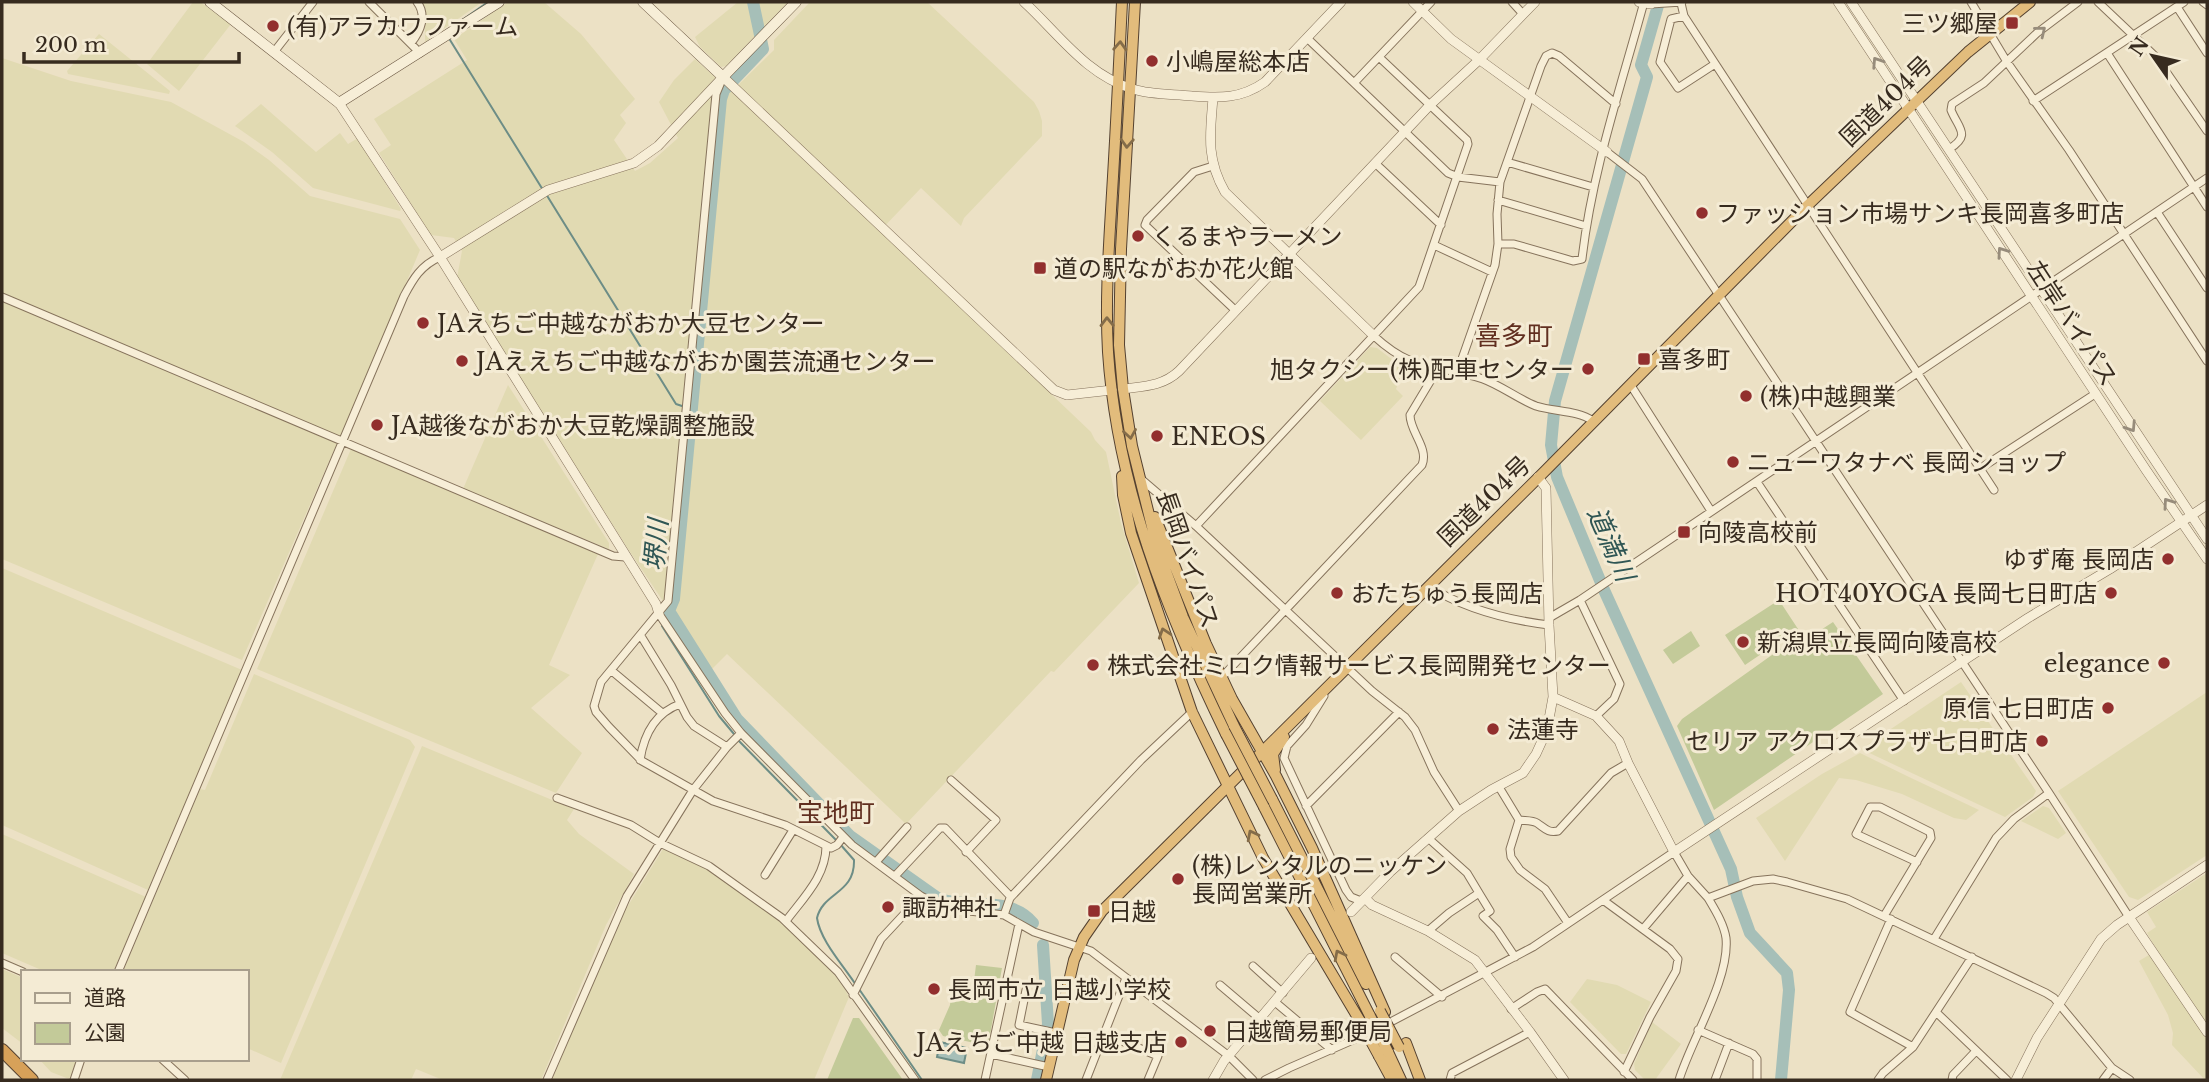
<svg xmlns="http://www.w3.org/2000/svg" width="2209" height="1082" font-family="'Libre Baskerville','Noto Sans JP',serif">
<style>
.farmland{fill:#e1dab2}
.green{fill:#c3ca99}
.water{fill:#a6bfb8;stroke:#6d8d86;stroke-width:2}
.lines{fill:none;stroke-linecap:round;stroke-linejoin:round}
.stream{stroke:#6d8d86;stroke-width:2}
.river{stroke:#a6bfb8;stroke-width:12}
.minor-casing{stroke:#86735c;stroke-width:9}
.tertiary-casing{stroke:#86735c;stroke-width:10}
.secondary-casing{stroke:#68543f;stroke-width:11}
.trunk-casing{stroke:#544130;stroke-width:12}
.motorway-casing{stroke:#544130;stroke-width:14}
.minor{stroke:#f7eed7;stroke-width:7}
.tertiary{stroke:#f7eed7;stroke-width:9}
.secondary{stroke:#f7eed7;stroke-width:10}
.trunk{stroke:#e2bc7c;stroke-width:10}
.motorway{stroke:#d7a159;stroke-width:12}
.trunk-bridge-casing{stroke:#544130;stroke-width:12;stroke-linecap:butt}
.trunk-bridge{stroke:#e2bc7c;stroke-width:10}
.oneway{stroke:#978c7b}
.oneway2{stroke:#846c49}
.poi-dot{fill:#922f2e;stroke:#f4ebd4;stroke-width:2.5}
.labels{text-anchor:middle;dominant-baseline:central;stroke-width:6;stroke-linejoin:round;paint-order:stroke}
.poi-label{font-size:24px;fill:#372b1f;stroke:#f4ebd4;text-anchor:start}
.street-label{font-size:24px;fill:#372b1f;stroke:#f4ebd4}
.neighbourhood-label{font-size:26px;fill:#612f20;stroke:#f4ebd4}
.water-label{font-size:26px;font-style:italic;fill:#2f5654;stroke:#f4ebd4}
</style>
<rect width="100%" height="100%" fill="#ece1c5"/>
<path class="farmland" d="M193 2H200L231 24 179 91 147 64Z
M422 2H482L425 42V7Z
M508 2H544L581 34 635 99 620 115 626 123 614 140 635 171 650 163 678 138 659 102 674 80 695 59 731 92 774 50V40L810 2H927L1034 102 1039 111 1042 121V136L964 218 961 226 921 188 880 231 1091 432 1095 440 1106 452 1121 523 1139 583 1054 672 1051 671 906 824 727 654 710 671 628 549 457 278 462 251 454 238 431 235 379 153 391 145 374 119 467 60 454 39Z
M738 2H788L726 66 721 67 700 47 695 37Z
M99 34 170 91 169 94 68 74 67 71Z
M2 58 71 81 171 102 244 142 269 160 310 196 400 219 420 250 341 437 2 294Z
M261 104 316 152 340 133 348 144 358 138 401 209 400 211 313 188 272 152 235 126Z
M2 301 337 443 242 660 2 559Z
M1370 347 1377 348 1398 364 1402 374 1396 389 1403 396 1361 440 1320 401Z
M508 385 609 543V549L463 489Z
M351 449 598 554 549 665 570 675 531 708 582 753 556 793 257 669Z
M2 568 242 670 148 890 2 825Z
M254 674 410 740 415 747 281 1063 247 1048V972H123L200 789 205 790Z
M1961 682 2036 791 2033 797 2005 817 1861 749Z
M2207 692V855L2138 900 2129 897 2058 791Z
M422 746 574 809 567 820 579 834 634 874 606 925 541 1080H443L416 1069 411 1080H280Z
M1860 753 1909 777 1979 810 1966 820 1954 818 1902 794 1856 780 1839 778 1785 861 1756 818 1822 774Z
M2043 806 2049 808 2066 833 2058 839 2021 821Z
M2 834 146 897 113 972H46L2 953Z
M663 849 706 868 786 924 838 976 849 997 814 1080H552L621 917Z
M2207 873V1080H2205L2172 1045 2173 1033 2168 1015 2139 961 2157 950 2147 933 2156 927 2147 912Z
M2 969 23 978V1044L2 1028Z
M1587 979 1617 985 1651 1002 1626 1054H1621L1570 1002Z
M1652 1022 1681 1044 1655 1080H1645L1635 1070 1634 1064Z
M39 1059H77L69 1079 51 1072Z"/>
<path class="green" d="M1779 600 1798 629 1745 665 1725 635Z
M1833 622 1883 694 1714 810 1677 726 1682 719 1800 635 1804 641Z
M1691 631 1700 646 1673 664 1663 650Z
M976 965 1002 968 988 1046 943 1036 939 1030 950 1005 951 995 972 997Z
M853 1018H859L903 1080H827Z"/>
<path class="water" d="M940 1042 967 1048 964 1063 937 1057Z"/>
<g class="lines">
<path class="stream" d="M445 32 488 2
M450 40 543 190
M546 194 676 404 682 406
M662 626 719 716 734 734
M737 739 836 840
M840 844 854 860C855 894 823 892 817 918 820 940 843 965 856 985
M859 989 922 1080"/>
<path class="river" d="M753 2 763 49 724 90 721 99 674 599 669 611 737 719 850 836 939 899C969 909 1010 895 1033 923
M1659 2 1641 65 1647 77 1555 401 1551 445 1557 477 1604 590 1731 869 1737 897 1750 933 1787 973 1789 990 1781 1080
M1037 1080 1048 1024 1043 945"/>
<g class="minor-casing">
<path id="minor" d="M369 2 420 53
M1512 2 1522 13
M1971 2 2007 62 2069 150 2207 361
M2098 2 2156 57 2207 131
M2203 2 2207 5
M1681 3 1684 16 1994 490
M1651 4 1682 2
M2177 7 2207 53
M1684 16 1671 19 1660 62 1678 88 1715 64
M1307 38 1448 173 1458 177 1500 182
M411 43C421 31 427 15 417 2
M274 52 313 2
M2107 53 2207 207
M721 82 716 94 668 601 601 682 594 706 596 712 609 727 642 761 713 801 785 825 831 848 837 845 843 837
M1354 83 1431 2
M2033 101 2184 2
M1949 149C1972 135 1958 128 1951 110L1952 104 1984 83 2037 33 2078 2
M1607 152 1642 179 2049 793 2129 917
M1507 162 1593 187
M1375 163 1441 225
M1213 166 1194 172 1147 220 1145 225 1235 310
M1498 200 1586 226
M2157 212 2207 288
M1498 244H1514L1573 261 1582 259C1592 171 1621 87 1644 2
M1434 245 1492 272
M2 297 613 556 625 557
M1374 336C1415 374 1436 363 1483 379 1502 386 1518 399 1536 406 1555 412 1577 410 1593 421
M1457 373 1495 265 1498 244 1497 214 1500 182 1541 66 1546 56 1552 53 1559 56 1616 104
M1630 384 1711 511
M1981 468 2095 394
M1141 479 1196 526 1372 691 1405 717 1415 730 1434 772 1459 811
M1757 482 1904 701
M1196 526 1419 287 1468 144 1467 140 1379 57
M1428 586C1463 608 1508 620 1549 625
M1580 600 1620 684 1614 699 1596 716
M659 614 725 713 741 733 852 845 921 896 943 908 1004 915 1034 932 1091 951 1229 1056 1253 1080
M1549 618 1580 600 2207 178
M641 636 671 685 687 717 694 726 727 747
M612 671 661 712
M1222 677 1422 465C1429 448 1410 432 1410 415L1437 370
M1324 696 1306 725 1287 746 1284 758 1346 890 1351 897 1361 901
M640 760C644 734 655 713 680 704
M951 780 996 820 966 852
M1499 787 1519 820 1510 849 1511 857 1520 870 1545 889 1568 923
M557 798 631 825 660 843 709 866 782 918 838 972 915 1080
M1306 806 1399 712
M1519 820C1524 821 1532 820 1537 823 1545 828 1547 833 1558 831L1611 773 1628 763
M876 862 907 827
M765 875 793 830
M895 876 940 828H945L1011 897
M1479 893 1490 911 1483 916 1497 930 1515 957
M1603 900 1670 949 1678 959 1676 971 1650 1017 1624 1072
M1004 915 1010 898 1141 760 1192 712
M1884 916 1931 838 1930 832 1880 807H1870L1856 834 1917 862
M1891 919 1850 1012 1913 1047
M786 921C804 897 826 876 826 846
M1643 929 1688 876
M1428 931 1449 913 1479 893 1467 873 1428 838
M1934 939 1996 838 2014 819 2049 793
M1395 957 1442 997
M2 963 23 972
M1253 966 1283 993
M118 972 404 296C413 279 421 265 440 257
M1220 985 1260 1019
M1026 990 1019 1025 1056 1033
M853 995 881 939 921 896
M1275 1002 1332 1050
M1511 1009 1537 992 1545 989 1633 1080
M1937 1013 2007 1080
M1383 1026 1533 947 1674 852 1688 876 1708 898 1753 881 1773 879 1787 882 1847 899 2046 993 2054 998 2112 1068 2130 1080
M1698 1030 1753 1054 1757 1059V1080
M1105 1034 1158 1056 1148 1080
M991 1054 1049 1067
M162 1059 185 1080
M74 1080 81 1059
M547 1080 627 896 693 790 727 747 741 733
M985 1080 1019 924
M1086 1080 1126 978
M1265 1080 1289 1068 1369 1033
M1450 1080 1452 1073 1530 1032
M1679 1080C1691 1040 1730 979 1726 938 1724 924 1715 910 1708 898
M1715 1080 1729 1043
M1878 1080 1883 1073 1913 1047 1972 957
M1952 1080 1953 1075 1975 1052
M2103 1080 2112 1068"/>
</g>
<g class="tertiary-casing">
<path id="tertiary" d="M1024 2C1058 33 1086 75 1133 89 1151 95 1173 94 1192 96 1220 98 1241 99 1265 82L1341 2
M1413 2 1451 39 1607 152
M1639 2 1651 4
M1838 2 2146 470 2207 559
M1851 2 2207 539
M1213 98C1210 134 1206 159 1225 192L1374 336
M339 103 440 257 656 604 659 614
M440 257 548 190 634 163 658 146 723 77 1054 390 1067 395 1112 390
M1123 389C1145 386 1163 386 1179 371L1430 105 1479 60 1535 2
M1538 477 1546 488 1549 625 1553 697 1596 716 1619 741 1628 763 1674 852 2028 618 2110 569 2207 505
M1365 898 1372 905 1428 931 1475 960 1530 1032 1564 1080
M1351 912 1390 872 1459 811 1491 790 1523 773 1536 754 1547 730 1553 697
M2129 917 2207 1032
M1213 1080 1224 1061 1311 958
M2016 1080 2037 1038 2101 939 2117 925 2207 865"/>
</g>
<g class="secondary-casing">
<path id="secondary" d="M210 2 339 103 499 2
M643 2 723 77 796 2"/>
</g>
<g class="trunk-casing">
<path id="trunk" d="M1122 2C1119 65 1116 129 1112 193 1109 245 1105 299 1108 352 1117 488 1167 613 1226 734
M1135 2 1121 249 1119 345 1123 389 1132 446 1157 547 1183 617 1234 726
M1122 476 1123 495 1131 533 1192 712 1263 858 1360 1021
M1155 517 1206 644 1232 699 1276 776 1312 848 1385 1012
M1275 770 1273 754 1284 737
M1272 799 1366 984
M1264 807 1370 1016
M1406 1043 1420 1080
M1388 1052 1401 1080
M1379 1056 1392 1080
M1046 1080 1074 960 1084 937 1102 911 1545 471 1808 205 1968 52 2030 2"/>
</g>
<g class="motorway-casing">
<path id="motorway" d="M2 1050 32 1080"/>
</g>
<use href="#minor" class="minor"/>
<use href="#tertiary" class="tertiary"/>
<use href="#secondary" class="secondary"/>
<use href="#trunk" class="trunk"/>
<use href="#motorway" class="motorway"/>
<g class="trunk-bridge-casing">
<path id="trunk-bridge" d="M1234 726 1272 799
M1226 734 1264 807
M1380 1011 1399 1047
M1370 1016 1388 1052
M1360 1021 1379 1056"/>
</g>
<use href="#trunk-bridge" class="trunk-bridge"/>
</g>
<defs><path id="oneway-chevron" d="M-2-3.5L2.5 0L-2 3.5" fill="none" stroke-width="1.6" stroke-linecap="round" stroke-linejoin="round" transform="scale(1.75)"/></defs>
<g class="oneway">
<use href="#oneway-chevron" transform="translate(2041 31) rotate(-39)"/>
<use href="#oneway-chevron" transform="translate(1877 62) rotate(-123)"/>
<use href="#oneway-chevron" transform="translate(2002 252) rotate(-125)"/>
<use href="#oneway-chevron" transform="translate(2131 427) rotate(57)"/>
<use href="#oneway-chevron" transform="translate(2168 503) rotate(-125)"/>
</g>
<g class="oneway2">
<use href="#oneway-chevron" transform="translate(1120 46) rotate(-87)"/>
<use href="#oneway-chevron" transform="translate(1127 143) rotate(93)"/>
<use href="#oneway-chevron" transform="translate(1107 322) rotate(-91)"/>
<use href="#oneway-chevron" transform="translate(1130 434) rotate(81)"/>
<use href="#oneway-chevron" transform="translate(1164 633) rotate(-108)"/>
<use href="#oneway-chevron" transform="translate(1252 835) rotate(-117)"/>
<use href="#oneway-chevron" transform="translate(1339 955) rotate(-117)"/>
</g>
<g class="poi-dot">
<rect x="2005" y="16" width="14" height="14" rx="3.5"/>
<circle cx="273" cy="26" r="7"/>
<circle cx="1152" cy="61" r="7"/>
<circle cx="1702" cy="213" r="7"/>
<circle cx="1138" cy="236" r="7"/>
<rect x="1033" y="261" width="14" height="14" rx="3.5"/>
<circle cx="423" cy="323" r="7"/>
<rect x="1637" y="352" width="14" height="14" rx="3.5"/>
<circle cx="462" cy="361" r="7"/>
<circle cx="1588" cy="369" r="7"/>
<circle cx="1746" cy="396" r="7"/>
<circle cx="377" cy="425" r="7"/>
<circle cx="1157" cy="436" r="7"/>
<circle cx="1733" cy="462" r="7"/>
<rect x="1677" y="525" width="14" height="14" rx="3.5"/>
<circle cx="2168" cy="559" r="7"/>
<circle cx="1337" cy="593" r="7"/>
<circle cx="2111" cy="593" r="7"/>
<circle cx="1743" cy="642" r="7"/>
<circle cx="2164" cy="663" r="7"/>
<circle cx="1093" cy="665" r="7"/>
<circle cx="2108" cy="708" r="7"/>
<circle cx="1493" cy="729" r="7"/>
<circle cx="2042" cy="741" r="7"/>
<circle cx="1178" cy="879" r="7"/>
<circle cx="888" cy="907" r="7"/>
<rect x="1087" y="904" width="14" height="14" rx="3.5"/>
<circle cx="934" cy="989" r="7"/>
<circle cx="1210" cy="1031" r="7"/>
<circle cx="1181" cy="1042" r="7"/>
</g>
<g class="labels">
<g class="poi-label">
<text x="1998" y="23" text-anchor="end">三ツ郷屋</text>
<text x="287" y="26">(有)アラカワファーム</text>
<text x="1166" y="61">小嶋屋総本店</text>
<text x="1716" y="213">ファッション市場サンキ長岡喜多町店</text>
<text x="1152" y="236">くるまやラーメン</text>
<text x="1054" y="268">道の駅ながおか花火館</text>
<text x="437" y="323">JAえちご中越ながおか大豆センター</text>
<text x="1658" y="359">喜多町</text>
<text x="476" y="361">JAええちご中越ながおか園芸流通センター</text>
<text x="1574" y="369" text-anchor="end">旭タクシー(株)配車センター</text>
<text x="1760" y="396">(株)中越興業</text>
<text x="391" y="425">JA越後ながおか大豆乾燥調整施設</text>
<text x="1171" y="436">ENEOS</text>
<text x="1747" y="462">ニューワタナベ 長岡ショップ</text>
<text x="1698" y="532">向陵高校前</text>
<text x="2154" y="559" text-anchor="end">ゆず庵 長岡店</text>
<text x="1351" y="593">おたちゅう長岡店</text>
<text x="2097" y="593" text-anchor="end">HOT40YOGA 長岡七日町店</text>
<text x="1757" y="642">新潟県立長岡向陵高校</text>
<text x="2150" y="663" text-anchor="end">elegance</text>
<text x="1107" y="665">株式会社ミロク情報サービス長岡開発センター</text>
<text x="2094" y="708" text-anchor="end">原信 七日町店</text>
<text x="1507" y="729">法蓮寺</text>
<text x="2028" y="741" text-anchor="end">セリア アクロスプラザ七日町店</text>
<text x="1192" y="865">(株)レンタルのニッケン<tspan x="1192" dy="28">長岡営業所</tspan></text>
<text x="902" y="907">諏訪神社</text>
<text x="1108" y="911">日越</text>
<text x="948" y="989">長岡市立 日越小学校</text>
<text x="1224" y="1031">日越簡易郵便局</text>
<text x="1167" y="1042" text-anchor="end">JAえちご中越 日越支店</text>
</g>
<g class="street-label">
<text transform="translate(1886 101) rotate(-44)">国道404号</text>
<text transform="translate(2072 323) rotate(57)">左岸バイパス</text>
<text transform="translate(1484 501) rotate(-44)">国道404号</text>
<text transform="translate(1188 559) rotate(71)">長岡バイパス</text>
</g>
<g class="neighbourhood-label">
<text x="1514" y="336">喜多町</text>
<text x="836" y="813">宝地町</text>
</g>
<g class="water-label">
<text transform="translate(1611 544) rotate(66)">道満川</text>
<text transform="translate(656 545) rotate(-85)">堺川</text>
</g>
</g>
<rect width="2209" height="1082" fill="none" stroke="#372b1f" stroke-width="7"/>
<rect x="21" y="970" width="228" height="91" fill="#f4ebd4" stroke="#a89e8c" stroke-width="2"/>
<rect x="35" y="993" width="35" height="10" fill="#f7eed7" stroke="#a89e8c" stroke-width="2"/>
<text x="84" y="1005" font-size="21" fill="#372b1f">道路</text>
<rect x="35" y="1023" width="35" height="21" fill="#c3ca99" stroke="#a89e8c" stroke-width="2"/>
<text x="84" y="1040" font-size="21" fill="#372b1f">公園</text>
<g transform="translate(2153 56) rotate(304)" stroke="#f4ebd4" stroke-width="5" paint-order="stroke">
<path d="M0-5L12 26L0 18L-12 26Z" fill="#372b1f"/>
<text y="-10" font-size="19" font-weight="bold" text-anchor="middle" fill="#372b1f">N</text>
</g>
<path d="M24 52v10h215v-10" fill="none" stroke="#372b1f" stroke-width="3.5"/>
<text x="35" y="52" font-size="21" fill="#372b1f" stroke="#f4ebd4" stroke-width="5" paint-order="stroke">200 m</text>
</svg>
